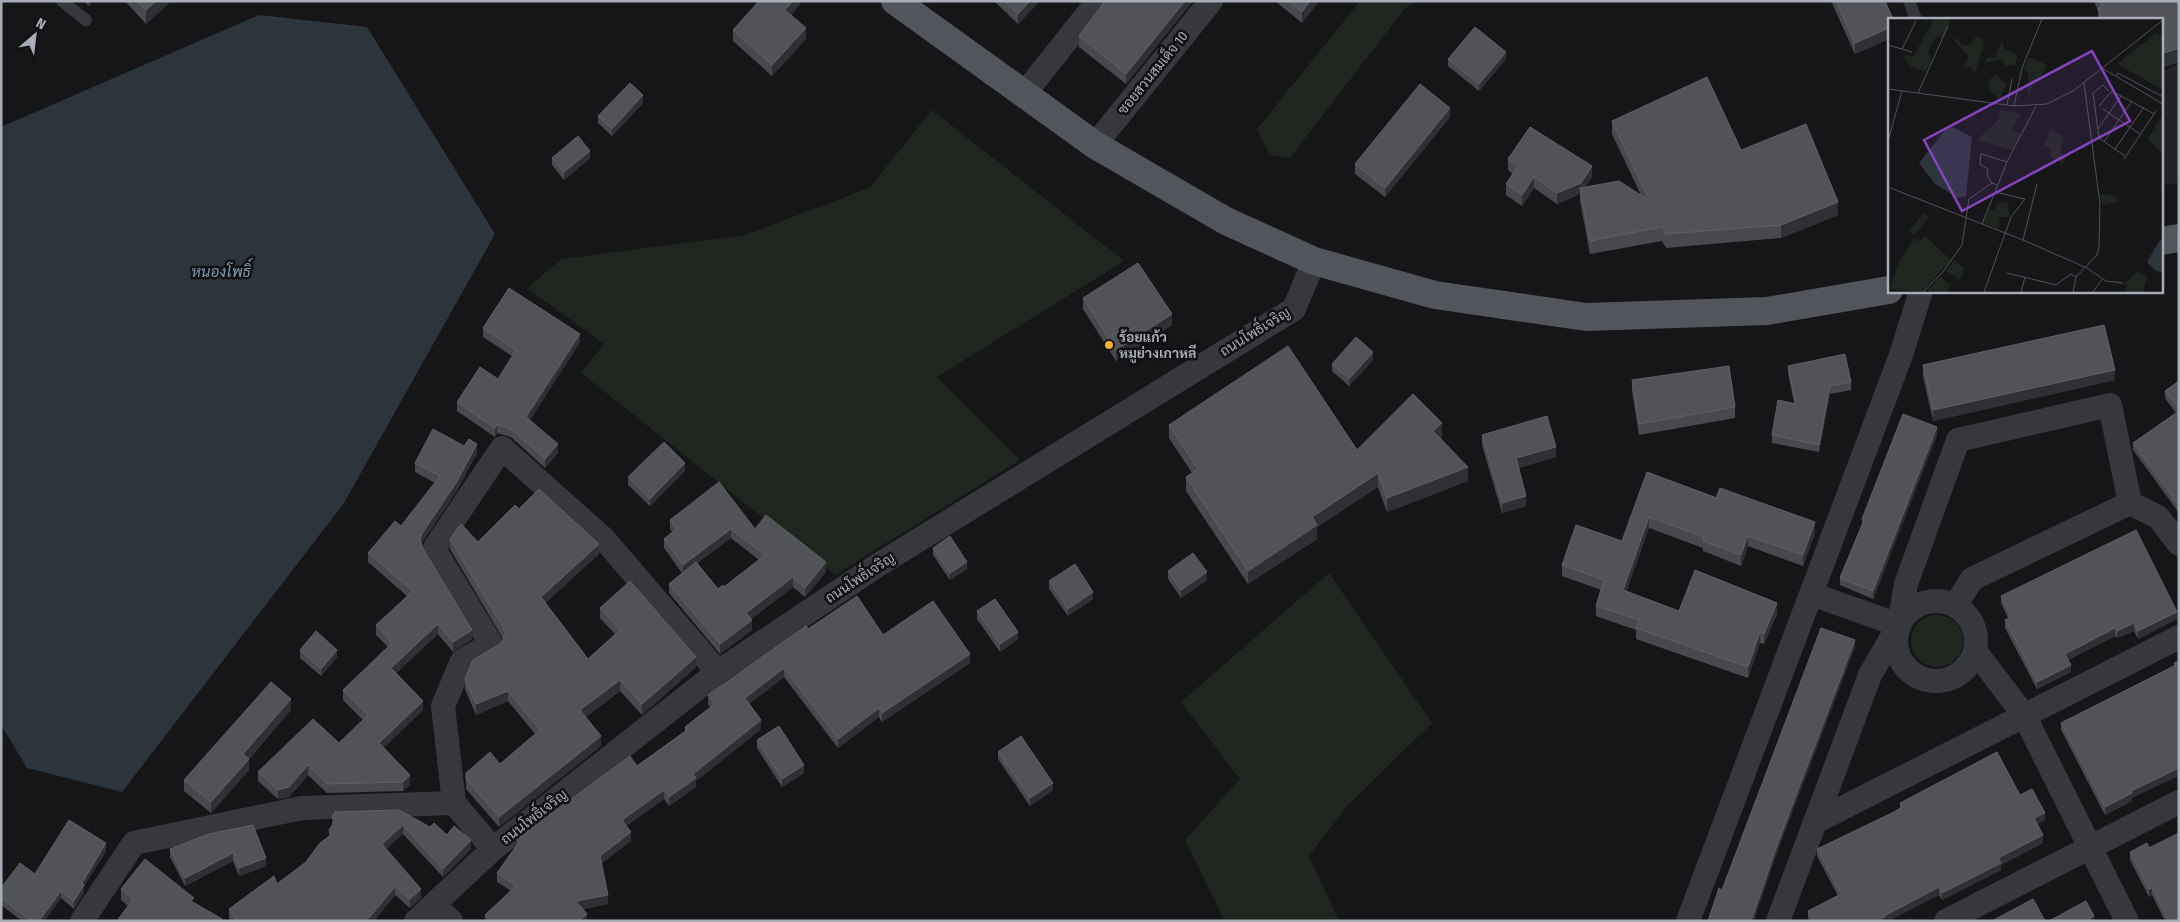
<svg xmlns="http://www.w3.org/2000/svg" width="2180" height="922" font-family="'Fira Sans Condensed',Sarabun,sans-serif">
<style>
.built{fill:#222225}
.green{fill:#1e261f}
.water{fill:#2c353c}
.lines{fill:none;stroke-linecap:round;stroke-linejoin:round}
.lane{stroke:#37383d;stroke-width:12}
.street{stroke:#37383d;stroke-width:24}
.primary{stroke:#53555c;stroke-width:28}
.wall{fill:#47494d;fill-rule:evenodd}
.shaded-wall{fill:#2f3033}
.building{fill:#525359;stroke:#5f6168}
.poi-dot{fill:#f2b134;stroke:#111113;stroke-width:2}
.labels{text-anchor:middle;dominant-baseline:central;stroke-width:5;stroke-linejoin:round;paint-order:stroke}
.street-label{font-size:14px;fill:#a8adb8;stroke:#111113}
.poi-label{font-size:14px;font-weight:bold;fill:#a8adb8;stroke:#111113;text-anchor:start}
.water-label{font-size:15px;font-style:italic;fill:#7f9bb3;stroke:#111113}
.inset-road{fill:none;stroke:#505258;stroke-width:1}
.view{fill:#8446be;fill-opacity:0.15;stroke:#8446be;stroke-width:2.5}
.inset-edge{fill:none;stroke:#a8adb8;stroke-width:2.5}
</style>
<rect width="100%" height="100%" fill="#161618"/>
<path class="built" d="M2179 64V183L2161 185V71Z"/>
<path class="green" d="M1360 1H1419L1405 8 1290 158 1270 155 1257 129Z
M932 110 1124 261 937 377 1020 460 835 575 581 373 604 344 527 288 562 259 745 235 869 188Z
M1329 573 1432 723 1348 805 1309 856 1339 921H1225L1185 840 1240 779 1181 702Z
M1911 641a26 26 0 1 1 52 0a26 26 0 1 1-52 0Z"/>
<path class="water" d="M259 15 367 27 495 234 344 503 122 792 27 768 1 725V127Z"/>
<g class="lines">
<path class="lane" d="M62 1 86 20
M1909 1 1916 19"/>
<path class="street" d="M1024 94 1098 1
M1095 145 1211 1
M1811 594 1899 625
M1896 641a40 40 0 1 1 80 0a40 40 0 1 1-80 0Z
M1955 606 1972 579 2130 503 2158 517 2179 544
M1975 651 2024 715 2127 921
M454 803 443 706 462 661 491 644 434 549 502 448 604 539 718 672
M1815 822 2179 637
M434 906 451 921
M82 921 134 843 302 808 454 803 493 849
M416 921 493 849 718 672 878 565 1294 309 1314 261
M1688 921 1901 355 1921 291
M1778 921 1870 675 1899 625 1906 584 1958 440 2110 405 2130 503
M1946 921 2179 802"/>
<path class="primary" d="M895 1 1095 145 1226 221 1314 261 1435 295 1586 317 1767 311 1889 290
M2161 241 2179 238"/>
</g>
<path class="wall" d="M84 1H93L89 6Z
M125 1H171L146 24Z
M800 1V4L791 15 806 39 772 76 733 41V30Z
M994 1H1040L1018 24Z
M1193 1 1126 84 1079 47V36Z
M1275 1H1319L1302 23Z
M1831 1H1885L1889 19V39L1855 54Z
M2094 1H2179V62L2161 68V19H2098V11Z
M1448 59H1506L1479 91 1448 66Z
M643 103 612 136 598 123V116Z
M1450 117 1385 197 1355 174V164Z
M1612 121 1741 150 1838 215 1781 238 1666 248 1662 241 1590 254 1580 201V194L1557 204 1534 188 1522 206 1506 195V184L1513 174 1508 170V159L1592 177 1585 187 1641 195 1612 134Z
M552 158H590L564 180 552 165Z
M1083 298 1172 325 1116 361 1083 309Z
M483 328 580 342 530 420 558 453 545 468 511 437 497 433 495 437 457 411V402L498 379 512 356 483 337Z
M1373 360 1349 386 1332 371V364Z
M1923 365 2115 380 1933 421 1923 376Z
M1788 366 1851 382V390L1830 394 1819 452 1772 443V435L1794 403 1788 373Z
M1632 380 1735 407V418L1639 435 1632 391Z
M2179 381V513L2133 450V443L2176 413 2165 398V391Z
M1169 425 1357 450 1442 436 1440 438 1468 481 1387 512 1378 487 1317 527V539L1248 584 1186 491V477L1192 473 1169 438Z
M1482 435 1556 457 1518 468 1526 506 1502 513 1482 445Z
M1937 435 1873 599 1840 585V578L1862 525V519Z
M477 453 456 492 423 541 422 544V547L472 639 453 652 438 634 396 673 423 710 383 748 410 785 403 791 327 793 308 775 289 797 278 799 258 781V772L339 743 363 720 343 700V690L388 647 376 635V625L407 596 368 562V553L401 526 435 483 415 472V463Z
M685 471 650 506 628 485V477Z
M1647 472 1815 533 1803 566 1748 546 1741 566 1703 551V548L1649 528 1626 592 1679 611 1777 614 1764 644 1760 643 1748 678 1636 639V630L1596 616V606L1601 590 1562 576V565L1622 541Z
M519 509 599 554 545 603 588 659 615 634 600 618V608L696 667 642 715 620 691 586 717 601 746 499 827 466 789V773L500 764 535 734 508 701 476 715 465 689V679L498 645 503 639 450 549V539L478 542Z
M670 520 755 529 826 572 805 597 793 587 751 619 752 630 720 654 669 593V584L682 573 664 548V539L672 532 670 529ZM731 538 759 560 724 587 718 589 697 563Z
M933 548 967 569 950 580 933 555Z
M1168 571 1207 580 1181 598 1168 579Z
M1049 581 1093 599 1068 616 1049 589Z
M2001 596 2177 619 2138 639 2134 631 2117 638 2115 636 2068 660 2071 672 2037 689 2005 628V620L2008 618 2001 603Z
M977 611 1018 639 1000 652 977 619Z
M808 629 883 635 970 663 882 722 879 717 838 748 784 677 749 704 761 729 696 781V787L669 806 664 799 626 826 631 841 601 863 608 904 583 909 587 921H485V915L511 891 497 882V873L517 846V839L637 766 685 731V727L710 707 708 704V695Z
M300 650 337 657 321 676 300 658Z
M2179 661 2132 798V801L2105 815 2061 730V723L2174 666V663Z
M291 710 249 759V770L211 813 184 791V780Z
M757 740 804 773 782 787 757 748Z
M998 752 1053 790 1030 806 998 759Z
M2020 795 2045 820 2037 824 2043 843 2001 865V870L1942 900 1939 895 1888 921H1809L1808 919V911L1838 896 1817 856V849L1894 812 1900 808V803Z
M332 817 430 827 447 835 471 849 443 877 403 834 386 849 421 898 410 908 395 895 374 921H231L229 918V909L277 884 306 862 329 836V830L332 825Z
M253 825 266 866 239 876 233 861 185 886 170 857V849Z
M106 851 84 886V892L74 909 61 898 44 921H22L1 905V888L35 874Z
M2130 852 2179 921H2165L2152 895 2149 897 2130 860Z
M121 889 194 903 222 921 128 906 121 900Z"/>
<path class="shaded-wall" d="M89 1H93L89 6Z
M156 1H171L146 24V10Z
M793 1H800V4L785 21V10Z
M1030 1H1040L1018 24V14Z
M1185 1H1193L1126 84V74Z
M1310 1H1319L1302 23V12Z
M806 28V39L772 76V65Z
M1889 28V39L1855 54V43Z
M2179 48V62L2161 68V54Z
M1506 52V59L1479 91V84Z
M643 95V103L612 136V129Z
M1450 108V117L1385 197V188Z
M590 151V158L564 180V172Z
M1592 166V177L1581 193 1580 188V194L1557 204V193Z
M1534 177V188L1522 206V195Z
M1838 202V215L1781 238V225Z
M1172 314V325L1116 361V350Z
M580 334V342L526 426V417Z
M1373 352V360L1349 386V379Z
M2115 370V380L1933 421V410Z
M1830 386V394L1819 452V445Z
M1442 423V436L1433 445V431Z
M497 424V433L495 437V428Z
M1937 427V435L1873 599V591Z
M477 444V453L456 492 423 541 420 548V539L423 532Z
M558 444V453L545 468V459Z
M1556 447V457L1516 468V458Z
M685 463V471L650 506V499Z
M1468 467V481L1387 512V498Z
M1378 473V487L1317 527V539L1248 584V571L1312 517Z
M1526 496V506L1502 513V503Z
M1649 517V528L1623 601V590Z
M1815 522V533L1803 566V555Z
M731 529V538L683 574V565Z
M1748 536V546L1741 566V555Z
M599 544V554L541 607V597Z
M826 562V572L805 597V588Z
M967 562V569L950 580V573Z
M1207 572V580L1181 598V590Z
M793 577V587L746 623V613Z
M1093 592V599L1068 616V609Z
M1777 603V614L1764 644V634Z
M2177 612V619L2138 639V631Z
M752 620V630L720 654V644Z
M2134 623V631L2117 638V631Z
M438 624V634L391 678V668Z
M2115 628V636L2065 661V654Z
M472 630V639L453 652V642Z
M1018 632V639L1000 652V644Z
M1760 632V643L1748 678V667Z
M1855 640V648L1778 850 1754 921H1751L1778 843Z
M337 650V657L321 676V669Z
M970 654V663L882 722V713Z
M696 657V667L642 715V704Z
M2071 665V672L2037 689V682Z
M784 668V677L745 707V698Z
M620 680V691L580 721V710Z
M508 691V701L476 715V704Z
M291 699V710L243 765V754Z
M423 701V710L379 753V743Z
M879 708V717L838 748V739Z
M761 720V729L696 781V787L669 806V797L693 774Z
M601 736V746L499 827V817Z
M249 759V770L211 813V802Z
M308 765V775L289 797 278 799V790Z
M804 765V773L782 787V779Z
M2179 768V776L2132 798V801L2105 815V807L2131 791Z
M410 775V785L403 791V782Z
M1053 783V790L1030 806V798Z
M664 790V799L622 829V820Z
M2045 813V820L2034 826V818Z
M403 825V834L382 853V844Z
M631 832V841L600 865V856Z
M2043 835V843L2001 865V870L1942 900V893L1998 858Z
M471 840V849L443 877V869Z
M106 843V851L84 886V892L74 909V901L82 883Z
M233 853V861L185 886V878Z
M266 858V866L239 876V868Z
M395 887V895L374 921H366Z
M1939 887V895L1888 921H1878L1886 915Z
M2152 888V895L2149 897V889Z
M421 889V898L410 908V899Z
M61 891V898L44 921H39Z
M608 895V904L576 910V901Z
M587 914V921H579Z
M2094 916V921H2086Z"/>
<path class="building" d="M137 1H156L146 10Z
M759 1H793L785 10 806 28 772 65 733 30Z
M1004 1H1030L1018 14Z
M1105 1H1185L1126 74 1079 36Z
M1289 1H1310L1302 12Z
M1836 1H1885L1893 19H1889V28L1855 43Z
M2100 1H2179V48L2161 54V19H2102L2098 8 2102 7Z
M1475 27 1506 52 1479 84 1448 59Z
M1707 77 1741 150 1806 124 1838 202 1781 225 1666 234 1662 227 1590 241 1580 188 1619 181 1650 201 1612 121Z
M630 83 643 95 612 129 598 116Z
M1420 84 1450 108 1385 188 1355 164Z
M1530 127 1592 166 1581 183 1557 193 1534 177 1522 195 1506 184 1518 166 1508 159Z
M578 136 590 151 564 172 552 158Z
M1138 263 1172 314 1116 350 1083 298Z
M509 288 580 334 526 417 558 444 545 459 511 429 497 424 495 428 457 402 480 367 498 379 516 350 483 328Z
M2104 325 2115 370 1933 410 1923 365Z
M1356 337 1373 352 1349 379 1332 364Z
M1288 346 1357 450 1413 394 1442 423 1433 431 1468 467 1387 498 1378 473 1312 517 1317 525 1248 571 1186 477 1198 469 1169 425Z
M1845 354 1851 382 1830 386 1819 445 1772 435 1778 400 1796 404 1788 366Z
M1729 366 1735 407 1639 424 1632 380Z
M2179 381V409L2165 391Z
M2179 411V506L2133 443Z
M1903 414 1937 427 1873 591 1840 578 1864 520 1862 519Z
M1547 416 1556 447 1516 458 1526 496 1502 503 1482 435Z
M433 429 464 446 469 439 477 444 456 483 423 532 420 539 422 547 472 630 453 642 438 624 391 668 423 701 379 743 410 775 403 782 327 784 308 765 289 787 278 790 258 772 313 719 339 743 368 715 343 690 392 643 376 625 413 591 368 553 395 521 401 526 440 476 415 463Z
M664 442 685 463 650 499 628 477Z
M1647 472 1716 498 1720 488 1815 522 1803 555 1748 536 1741 555 1703 541 1704 537 1649 517 1623 590 1679 611 1695 570 1777 603 1764 634 1760 632 1748 667 1636 628 1639 620 1596 606 1604 580 1562 565 1576 525 1622 541Z
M719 482 755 529 766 515 826 562 805 588 793 577 746 613 752 620 720 644 669 584 696 562 718 589 723 585 724 587 765 555 731 529 683 565 664 539 677 529 670 520Z
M539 489 599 544 541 597 588 659 620 630 600 608 630 581 696 657 642 704 620 680 580 710 601 736 499 817 466 779V773L490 752 500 764 540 730 508 691 476 704 465 679 473 660 498 645 503 640 505 633 503 627 450 539 461 524 478 542 515 505 519 509Z
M2136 530 2177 612 2138 631 2134 623 2117 631 2115 628 2065 654 2071 665 2037 682 2005 620 2011 617 2001 596Z
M950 536 967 562 950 573 933 548Z
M1193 553 1207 572 1181 590 1168 571Z
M1075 564 1093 592 1068 609 1049 581Z
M857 596 883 635 933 601 970 654 882 713 879 708 838 739 784 668 745 698 761 720 693 774 696 778 669 797 664 790 622 820 631 832 600 856 608 895 576 901 587 914 579 921H491L485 915 516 886 497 873 519 842 517 839 630 756 637 766 687 730 685 727 715 704 708 695 806 626 808 629Z
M995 599 1018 632 1000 644 977 611Z
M1821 628 1855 640 1778 843 1751 921H1708L1719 888 1722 890Z
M316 631 337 650 321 669 300 650Z
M2179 661V768L2131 791 2132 793 2105 807 2061 723 2176 665 2174 663Z
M271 682 291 699 243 754 249 759 211 802 184 780Z
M779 726 804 765 782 779 757 740Z
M1021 736 1053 783 1030 798 998 752Z
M1997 752 2020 795 2032 789 2045 813 2034 818 2043 835 1998 858 2001 863 1942 893 1939 887 1886 915V916L1878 921H1813L1808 911 1841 894 1817 849 1894 812 1902 807 1900 803Z
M399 810 430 827 434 823 447 835 454 826 471 840 443 869 403 825 382 844 421 889 410 899 395 887 366 921H237L229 909 274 876 277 884 306 862 320 843 331 835 329 830 336 820 332 817 335 812Z
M69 820 106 843 82 883 84 885 74 901 61 891 39 921H32L1 898V888L20 863 35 874Z
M253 825 266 858 239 868 233 853 185 878 170 849 209 834Z
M2179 833V921H2169L2152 888 2149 889 2130 852 2147 843 2149 848Z
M145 859 194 898 191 901 222 919 221 921H117L133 899 121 889Z
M2033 899 2045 921H1992Z
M2086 901 2094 916 2086 921H2049Z"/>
<circle class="poi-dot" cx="1109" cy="345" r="5"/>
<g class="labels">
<g class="street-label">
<text transform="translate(1153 73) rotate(-51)">ซอยสวนสมเด็จ 10</text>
<text transform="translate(1255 332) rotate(-32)">ถนนโพธิ์เจริญ</text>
<text transform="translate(860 578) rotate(-33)">ถนนโพธิ์เจริญ</text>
<text transform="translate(534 817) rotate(-38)">ถนนโพธิ์เจริญ</text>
</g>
<g class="poi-label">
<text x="1119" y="337">ร้อยแก้ว<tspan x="1119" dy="16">หมูย่างเกาหลี</tspan></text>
</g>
<g class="water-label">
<text x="221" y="272">หนองโพธิ์</text>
</g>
</g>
<g transform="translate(1888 18)">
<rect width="275" height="275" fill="#161618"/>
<path d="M46 1H61L62 5 54 20 49 18 46 22 40 35 44 41 38 53H35L23 49 16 40 18 36 25 39ZM268 15 275 18V72L229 46ZM88 18 94 20 96 27 87 55 82 48 75 51 81 39 66 22 69 20 74 27H79L84 26ZM114 21 116 30 129 37 127 47 118 48 113 41 97 45 98 40 107 39ZM141 39 159 47 154 57 145 65 140 82V54L136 52ZM108 57 119 66 111 81 101 72V62ZM112 92 133 96 124 112 133 115 124 132 89 122 111 101ZM275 97V134L274 135 261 123V118ZM162 111 176 119 172 134 179 139 174 146 162 138 163 131 156 127ZM218 176 229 179 231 183 214 187 212 177ZM119 183 122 199H112L110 211 96 205 101 191 106 192 110 185ZM36 195 41 199 26 217 21 213ZM37 218 63 242 34 274 1 271 12 242 27 220 31 223ZM66 242 76 250 72 262 58 253ZM250 253 259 259 255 274H236L239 268 236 266ZM52 259 63 267 58 274 39 273Z" fill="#1e261f"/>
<path d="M65 109 84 119 78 178 70 180 47 166 31 145 57 112ZM272 222H275V254L268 253 259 244Z" fill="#2c353c"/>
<path class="inset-road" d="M0 27 24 34M14 31 28 3M214 50 275 86M228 58 230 55 275 79M0 71 126 88 159 86 185 73 275 2M221 73 215 67 205 75 211 120 237 138M30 75 60 8M119 87 124 61M126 88 134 50 154 1M211 88 224 73 266 96M215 91 252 116M210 111 233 78M0 123 14 73M216 124 244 83M227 131 256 89M236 141 268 93M104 165 99 158 100 151 92 146 93 136 119 144M0 169 135 222 199 250 218 263 235 265M94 206 119 144 148 88M135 222 149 166M119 255 168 267 183 256 188 259M35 274 55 254 74 227 81 181 104 165 109 167M96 274 123 199 137 181 107 174M133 274 137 259M185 274 188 259 209 237 211 229 212 186 196 65M205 274 214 261"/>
<path class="view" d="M204 33 242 103 74 193 36 122Z"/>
<rect width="275" height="275" class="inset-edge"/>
</g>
<rect width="2180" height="922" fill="none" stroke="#a8adb8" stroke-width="5"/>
<g transform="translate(35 35) rotate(28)" stroke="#111113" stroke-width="4" paint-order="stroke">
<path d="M0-4L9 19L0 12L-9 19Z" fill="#a8adb8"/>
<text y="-8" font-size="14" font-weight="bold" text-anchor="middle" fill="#a8adb8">N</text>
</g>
</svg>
